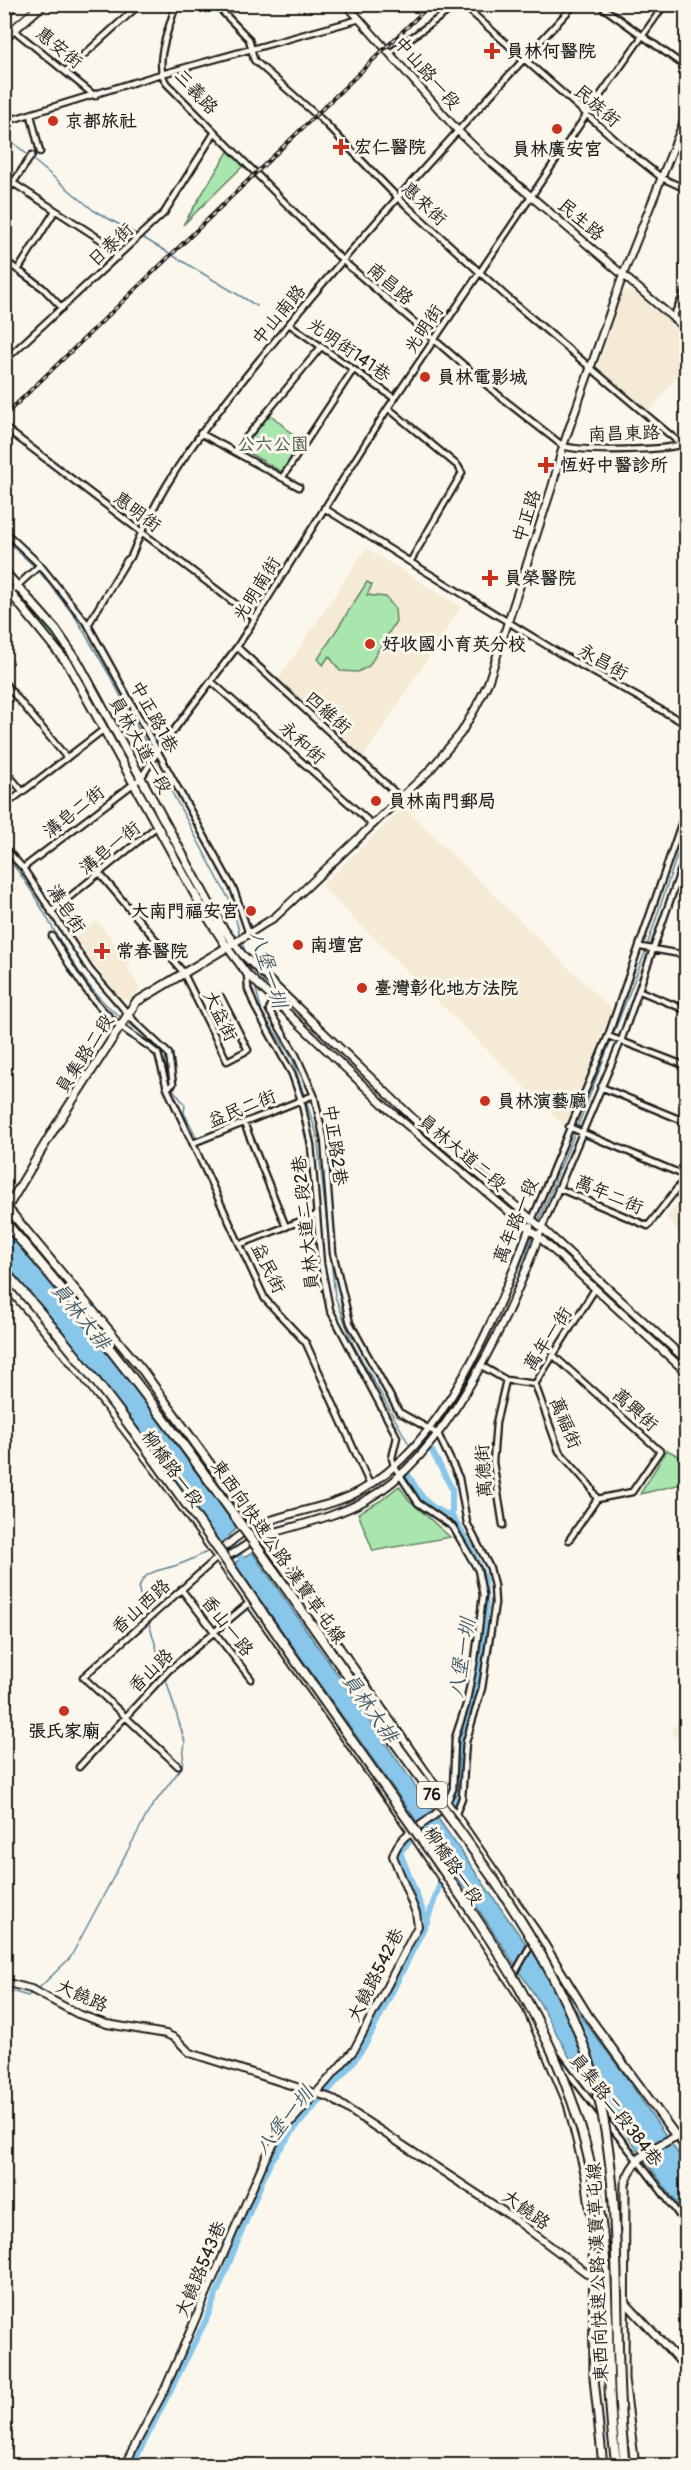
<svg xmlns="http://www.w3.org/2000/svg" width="691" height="2470" font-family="Pangolin,'LXGW WenKai TC',sans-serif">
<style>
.built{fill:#f5ebd5}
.green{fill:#a9e6ad;stroke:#628164;stroke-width:1.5}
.water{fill:#88c7e9;stroke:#5d8397;stroke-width:1.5}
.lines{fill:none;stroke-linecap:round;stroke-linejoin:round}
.stream{stroke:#5d8397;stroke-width:1.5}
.canal{stroke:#88c7e9;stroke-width:6}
.minor-casing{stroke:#1c1c1c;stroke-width:9}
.tertiary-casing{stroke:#1c1c1c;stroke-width:10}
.secondary-casing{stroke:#1c1c1c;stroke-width:11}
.primary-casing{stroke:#1c1c1c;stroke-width:12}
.minor{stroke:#fbf7ec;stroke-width:4.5}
.tertiary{stroke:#fbf7ec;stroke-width:6}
.secondary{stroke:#fbf7ec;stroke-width:7}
.primary{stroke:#fbf7ec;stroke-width:8}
.rail-casing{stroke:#1c1c1c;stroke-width:4}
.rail{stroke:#fbf7ec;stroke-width:1.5;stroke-dasharray:4.5;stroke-linecap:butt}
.trunk-bridge-casing{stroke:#1c1c1c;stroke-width:12;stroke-linecap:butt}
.trunk-bridge{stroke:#fbf7ec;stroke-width:8}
.poi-dot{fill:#c8321e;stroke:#fbf7ec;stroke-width:2}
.labels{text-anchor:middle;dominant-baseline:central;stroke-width:6;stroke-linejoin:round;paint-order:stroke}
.shield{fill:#fbf7ec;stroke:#5f5e5a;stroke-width:1.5}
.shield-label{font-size:16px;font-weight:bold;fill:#1c1c1c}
.street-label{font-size:18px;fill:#1c1c1c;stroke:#fbf7ec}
.poi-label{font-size:18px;font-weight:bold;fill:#1c1c1c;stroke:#fbf7ec;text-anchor:start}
.park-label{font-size:18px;fill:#465948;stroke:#fbf7ec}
.water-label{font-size:20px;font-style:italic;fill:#425864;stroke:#fbf7ec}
</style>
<rect width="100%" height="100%" fill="#fbf7ec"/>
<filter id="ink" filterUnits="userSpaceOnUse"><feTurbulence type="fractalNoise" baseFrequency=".0167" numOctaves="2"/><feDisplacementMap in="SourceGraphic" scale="12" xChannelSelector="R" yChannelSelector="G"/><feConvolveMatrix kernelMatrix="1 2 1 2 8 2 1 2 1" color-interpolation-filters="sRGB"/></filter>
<g filter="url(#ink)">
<path class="built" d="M494 41 503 48 490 62 480 54Z
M631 290 686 336V365L649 412 597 369 622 292Z
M366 548 461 607 363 758 278 680Z
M404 807 612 1010 565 1127 321 886Z
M97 921 131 963 127 967 141 989 129 1000 121 998 73 939Z
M686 1193V1242L667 1217Z
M686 1713V1747L670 1732Z"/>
<path class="green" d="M229 150 244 165 183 225Z
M270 414 301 442 284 470 280 471 242 449Z
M367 582 372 585 367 595 386 597 395 609 396 621 369 666 358 672 340 671 329 656 323 665 318 659Z
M22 599C55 620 116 732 133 771L72 664Z
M667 1450 686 1460V1483L640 1494Z
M399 1486 409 1500 450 1537 373 1551 358 1513 380 1501Z"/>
<path class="water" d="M4 1227 117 1364 237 1528 219 1545 130 1417 5 1263Z
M252 1552 518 1933 621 2070 686 2165V2216L570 2058 538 2000 469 1895 234 1563Z"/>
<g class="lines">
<path class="stream" d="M4 135 29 156
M32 159 93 210 138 235
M142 237 257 306
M4 539 35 567
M38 570 76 618 110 676 232 905 240 935
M4 854C50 905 67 978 123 1019
M242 942 246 955
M647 946 686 828
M249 965 252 975
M255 985 262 1013 292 1058 317 1135 335 1296 353 1344 410 1446
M127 1022 161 1049 169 1084
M613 1035 646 950
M172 1088 185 1105 184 1113 196 1136
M577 1128 611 1040
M538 1222 575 1132
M420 1448C471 1384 502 1309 533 1235
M4 1989 28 1996 32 1993
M38 1989 70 1958 150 1809 182 1767 185 1742 139 1591C140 1569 164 1571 180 1564 189 1561 198 1556 207 1552"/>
<path class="canal" d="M432 1451 452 1489V1516L470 1546 484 1578 486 1608 475 1695 462 1737 456 1807 451 1810
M409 1476C422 1499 427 1507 452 1516
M222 1532 246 1565
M427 1921 449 1857
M132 2466 206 2320 269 2164 295 2128 351 2065 367 2042 427 1922 400 1852 411 1840"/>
<g class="minor-casing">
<path id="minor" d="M176 4C170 27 152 64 167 84L342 260 503 399 563 446C582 452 669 451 686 443
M215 4 249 39 254 60 323 121 398 198 508 298 682 445
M462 4 628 151 662 178 686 189
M598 4 686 67
M665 4 587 114 388 408 458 466 462 473 410 562 559 653 686 724
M4 22 95 96
M390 53 458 4
M66 71 140 4
M31 115 40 152
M4 122 151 77 360 19
M13 183 103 241 118 257
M4 196 32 155
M4 260 43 288 62 308
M18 270 55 211
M673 317 686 290
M289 324 394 398
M4 361 164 213 215 132
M4 427 254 618
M200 433 299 487
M235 451 321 347
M282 478 353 370
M324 508 410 562
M5 532 40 565 88 625 218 861 234 890 249 934
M4 598 40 565
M88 625 127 560 131 557C164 473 217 412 273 343 369 226 472 115 575 4
M237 647 401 798
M4 682 67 758
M212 682 373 825
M4 769 23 792
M4 806 103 730
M4 847 23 868 90 970 135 1022 169 1054 173 1084 167 1088
M23 868 141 778 158 751 237 647 388 408
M100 874 183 972 227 1061 248 1050 221 997
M51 912 156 827
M52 936C71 968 90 1002 120 1026 132 1036 146 1043 158 1054L167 1088 265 1299 306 1343 370 1485
M641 947 686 955
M247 974 248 989 255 1007 292 1074 301 1100 311 1145 321 1264 330 1310 397 1437 392 1458 394 1466 418 1503 453 1527 478 1570 483 1595 475 1659 466 1705 455 1738 453 1789 447 1802
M640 991 686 1010
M274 999 269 1010 296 1055 314 1095 324 1139 333 1253 350 1323 399 1412 438 1434 459 1478 467 1523 490 1568 494 1586 495 1603 482 1688 466 1742 462 1798 455 1816
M608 1036 686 1066
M601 1087 686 1122
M244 1123 286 1227
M569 1127 686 1176
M193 1143 314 1095
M558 1188 648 1226 686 1177
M532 1220 608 1036 686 810
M542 1228 621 1041 686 855
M241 1244 316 1215
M554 1356 660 1451 632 1492 597 1499
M480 1365 506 1380 535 1384 595 1289
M535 1384 559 1451 590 1486 597 1499
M503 1525 493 1462 496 1423 506 1380
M569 1540 597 1499
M181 1589 251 1679
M178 1766 83 1677 217 1558
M79 1767 169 1670 250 1602
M512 1978 533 1941
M557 2057C599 2115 646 2167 686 2225
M676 2136 686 2150"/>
</g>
<g class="tertiary-casing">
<path id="tertiary" d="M346 4 459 132 485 157 686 329
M686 116 623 275 563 446 552 487 508 622 488 683 475 709 461 733 430 770 290 903 275 917 234 943 242 954 417 1122 542 1228 686 1360
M227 947 247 974 387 1108 539 1237 686 1372
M219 1555 222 1549C232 1541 243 1531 255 1526 289 1511 327 1509 360 1491 445 1444 498 1314 530 1226
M221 1558C235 1556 248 1541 262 1536 297 1525 333 1518 366 1500 447 1456 509 1318 540 1233
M4 1982 31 1989 78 2014 107 2024 166 2034 175 2038 190 2053 331 2098 509 2215 596 2280 626 2303 686 2368
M124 2466 165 2389 265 2159 278 2137 354 2050 418 1926 416 1913 393 1856C401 1829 429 1826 444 1805"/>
</g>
<g class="secondary-casing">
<path id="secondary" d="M4 571 56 630 78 662 222 927 234 943 136 1002 54 1129 4 1213
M4 585 68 664 205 913 227 947
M4 1204 143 1371 255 1526 537 1933 589 2017 676 2136C652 2150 634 2155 625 2184L624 2379 635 2466
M4 1282 84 1377 162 1478 411 1831 526 2006 568 2104 586 2177 593 2229 594 2378 603 2466"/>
</g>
<g class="primary-casing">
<path id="primary" d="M4 25 29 4
M4 38 43 4"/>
</g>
<use href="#minor" class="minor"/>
<use href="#tertiary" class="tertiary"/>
<use href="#secondary" class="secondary"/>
<use href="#primary" class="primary"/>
<g class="rail-casing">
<path id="rail" d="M4 416 431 4"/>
</g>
<use href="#rail" class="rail"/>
<g class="trunk-bridge-casing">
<path id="trunk-bridge" d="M4 1221C142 1378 260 1551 380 1722 454 1826 547 1936 588 2058 630 2186 609 2332 625 2466
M4 1271C123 1403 220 1554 322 1698 359 1751 397 1804 434 1857 495 1945 551 2025 581 2129 594 2174 603 2226 606 2272 610 2337 606 2401 617 2466"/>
</g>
<use href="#trunk-bridge" class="trunk-bridge"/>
</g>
</g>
<g class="poi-dot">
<path d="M489 42h6v6h6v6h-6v6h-6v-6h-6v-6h6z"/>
<circle cx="53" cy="121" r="6"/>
<circle cx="557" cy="129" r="6"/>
<path d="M338 138h6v6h6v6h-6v6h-6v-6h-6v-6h6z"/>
<circle cx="425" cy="377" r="6"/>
<path d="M543 456h6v6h6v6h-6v6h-6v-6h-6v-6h6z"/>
<path d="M487 569h6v6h6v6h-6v6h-6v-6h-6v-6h6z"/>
<circle cx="370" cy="644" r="6"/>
<circle cx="376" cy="801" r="6"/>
<circle cx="251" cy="911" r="6"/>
<circle cx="298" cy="945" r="6"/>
<path d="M99 942h6v6h6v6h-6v6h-6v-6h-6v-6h6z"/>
<circle cx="362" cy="988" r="6"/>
<circle cx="485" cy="1101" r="6"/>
<circle cx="64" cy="1711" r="6"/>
</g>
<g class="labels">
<rect class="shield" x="417" y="1782" width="30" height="26" rx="4.5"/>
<g class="shield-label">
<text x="432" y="1795">76</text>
</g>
<g class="street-label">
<text transform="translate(59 48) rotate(39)">惠安街</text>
<text transform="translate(427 73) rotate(49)">中山路一段</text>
<text transform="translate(196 92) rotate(47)">三義路</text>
<text transform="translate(597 106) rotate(41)">民族街</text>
<text transform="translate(424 204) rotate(43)">惠來街</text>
<text transform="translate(581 220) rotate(40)">民生路</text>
<text transform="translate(111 245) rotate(-43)">日泰街</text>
<text transform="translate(390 284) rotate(41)">南昌路</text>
<text transform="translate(279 315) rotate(-50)">中山南路</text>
<text transform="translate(424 329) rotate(-56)">光明街</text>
<text transform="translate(349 350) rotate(35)">光明街141巷</text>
<text transform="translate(624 434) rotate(-2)">南昌東路</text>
<text transform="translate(137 512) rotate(37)">惠明街</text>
<text transform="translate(527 516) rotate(-72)">中正路</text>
<text transform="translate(257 589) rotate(-58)">光明南街</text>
<text transform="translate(603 662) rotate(29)">永昌街</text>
<text transform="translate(328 713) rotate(42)">四維街</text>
<text transform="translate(154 717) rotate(61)">中正路1巷</text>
<text transform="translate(302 743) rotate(42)">永和街</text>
<text transform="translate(140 745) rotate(61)">員林大道一段</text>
<text transform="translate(74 812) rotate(-38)">溝皂二街</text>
<text transform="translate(110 848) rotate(-39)">溝皂一街</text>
<text transform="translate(66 909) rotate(57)">溝皂街</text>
<text transform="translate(220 1016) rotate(64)">大益街</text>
<text transform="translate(85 1054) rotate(-57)">員集路二段</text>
<text transform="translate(242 1109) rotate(-22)">益民二街</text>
<text transform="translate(335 1145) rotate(82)">中正路2巷</text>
<text transform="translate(462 1153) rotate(40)">員林大道二段</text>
<text transform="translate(609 1195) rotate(23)">萬年二街</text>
<text transform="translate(516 1221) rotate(-68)">萬年路一段</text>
<text transform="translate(306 1223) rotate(-96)">員林大道二段2巷</text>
<text transform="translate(268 1268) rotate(64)">益民街</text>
<text transform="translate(548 1339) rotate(-57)">萬年一街</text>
<text transform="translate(635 1410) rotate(42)">萬興街</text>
<text transform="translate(565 1423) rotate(67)">萬福街</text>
<text transform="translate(172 1469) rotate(54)">柳橋路一段</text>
<text transform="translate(484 1471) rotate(-94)">萬德街</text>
<text transform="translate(278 1552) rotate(55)">東西向快速公路 漢寶草屯線</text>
<text transform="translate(141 1607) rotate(-42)">香山西路</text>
<text transform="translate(227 1626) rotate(52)">香山一路</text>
<text transform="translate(151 1671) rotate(-44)">香山路</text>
<text transform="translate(453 1866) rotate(56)">柳橋路一段</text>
<text transform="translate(376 1975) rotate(-63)">大饒路542巷</text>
<text transform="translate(82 1996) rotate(24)">大饒路</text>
<text transform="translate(616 2110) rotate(52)">員集路二段384巷</text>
<text transform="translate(526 2210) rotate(36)">大饒路</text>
<text transform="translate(201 2269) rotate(-67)">大饒路543巷</text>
<text transform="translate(598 2272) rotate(-92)">東西向快速公路 漢寶草屯線</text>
</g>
<g class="poi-label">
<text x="506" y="51">員林何醫院</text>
<text x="65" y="121">京都旅社</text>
<text x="354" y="147">宏仁醫院</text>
<text x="557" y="149" text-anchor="middle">員林廣安宮</text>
<text x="437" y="377">員林電影城</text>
<text x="560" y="465">恆好中醫診所</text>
<text x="504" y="578">員榮醫院</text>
<text x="382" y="644">好收國小育英分校</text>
<text x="388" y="801">員林南門郵局</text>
<text x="239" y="911" text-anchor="end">大南門福安宮</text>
<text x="310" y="945">南壇宮</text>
<text x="116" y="951">常春醫院</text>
<text x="374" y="988">臺灣彰化地方法院</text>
<text x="497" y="1101">員林演藝廳</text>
<text x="64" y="1731" text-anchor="middle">張氏家廟</text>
</g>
<g class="park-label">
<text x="273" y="444">公六公園</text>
</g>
<g class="water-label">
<text transform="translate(268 969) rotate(72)">八堡一圳</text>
<text transform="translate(81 1316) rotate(51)">員林大排</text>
<text transform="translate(462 1658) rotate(-81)">八堡一圳</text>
<text transform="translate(370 1708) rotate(55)">員林大排</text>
<text transform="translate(284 2121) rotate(-52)">八堡一圳</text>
</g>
</g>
<rect width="691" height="2470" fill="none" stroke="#fbf7ec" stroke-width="24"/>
<rect x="12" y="12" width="667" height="2446" fill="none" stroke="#1c1c1c" stroke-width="2" filter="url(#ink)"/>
</svg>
